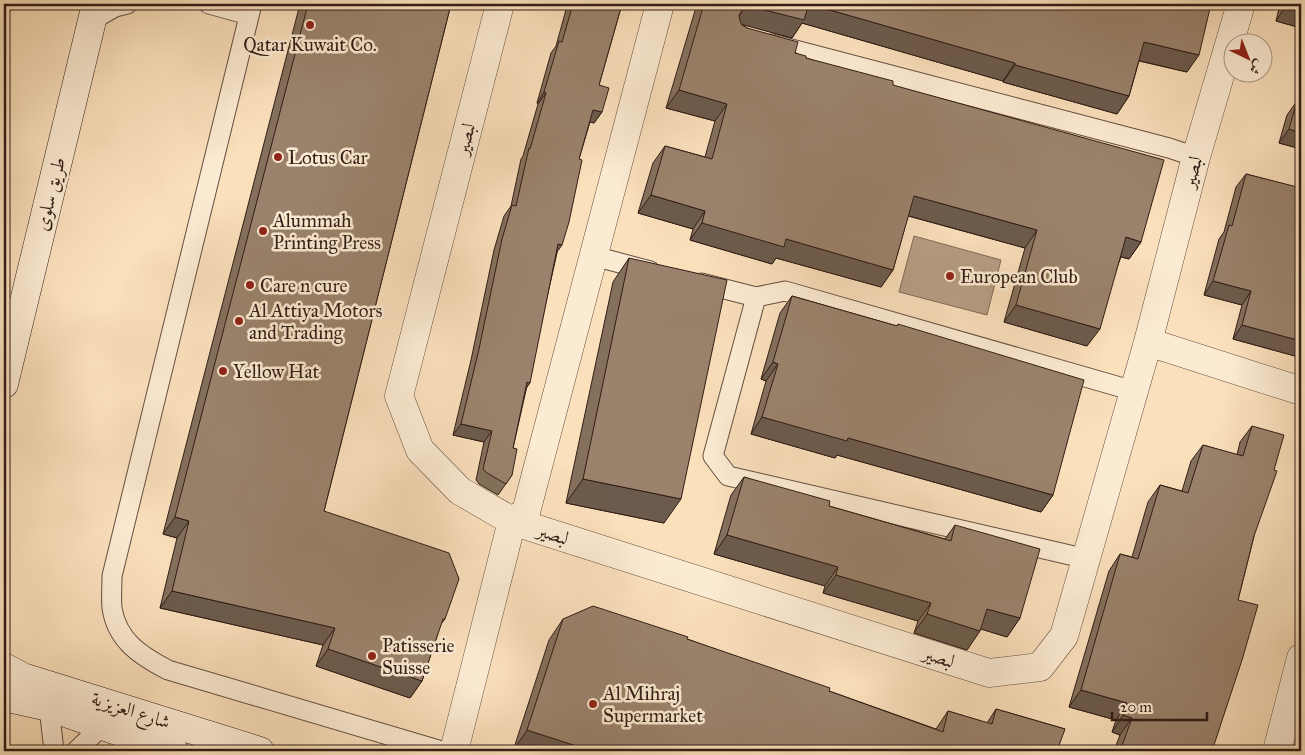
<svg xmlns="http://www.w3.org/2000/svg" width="1305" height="755" font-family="'IM FELL Great Primer',Amiri,serif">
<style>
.water{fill:#b69e84;stroke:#816a58}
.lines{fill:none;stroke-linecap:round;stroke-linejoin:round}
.service-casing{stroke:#644e40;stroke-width:21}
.minor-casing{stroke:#644e40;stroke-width:29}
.secondary-casing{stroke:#311d16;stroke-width:29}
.service{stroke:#fcebd3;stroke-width:19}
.minor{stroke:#fcebd3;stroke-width:28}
.secondary{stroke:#fcebd3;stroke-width:28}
.wall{fill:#84705d;stroke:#311d16}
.shaded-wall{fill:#6c5b4c;stroke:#311d16}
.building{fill:#9a826c;stroke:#311d16}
.poi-dot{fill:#8f2418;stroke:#fcebd3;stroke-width:2}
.labels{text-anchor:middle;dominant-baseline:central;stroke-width:5;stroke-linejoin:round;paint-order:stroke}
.poi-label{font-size:19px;fill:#311d16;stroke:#fcebd3;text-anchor:start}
.street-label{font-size:19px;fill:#311d16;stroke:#fcebd3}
</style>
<rect width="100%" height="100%" fill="#fbe0bc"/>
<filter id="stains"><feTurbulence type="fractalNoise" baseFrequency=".004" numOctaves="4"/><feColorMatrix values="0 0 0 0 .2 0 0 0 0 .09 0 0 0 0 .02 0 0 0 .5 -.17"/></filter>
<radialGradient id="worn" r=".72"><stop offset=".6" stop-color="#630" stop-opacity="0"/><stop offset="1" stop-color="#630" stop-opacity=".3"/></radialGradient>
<path class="water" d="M914 236 1001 260 987 315 899 292Z"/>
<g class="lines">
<g class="service-casing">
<path id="service" d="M209 4 249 15
M252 4 112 576C112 587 111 598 112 608 117 641 141 656 168 670L442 751
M92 20 115 7 127 4
M772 44 1169 148 1196 157
M594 256 650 271
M701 283 756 297
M1087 559 728 476 713 456 756 297 785 291 1134 391
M49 707 54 751
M76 751 103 725"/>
</g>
<g class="minor-casing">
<path id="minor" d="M500 4 399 396 420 450 460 491 512 521 989 673 1040 667 1064 636 1148 342 1196 157 1241 4
M1148 342 1301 391
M512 521 526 512 660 4
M454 751 512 521
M1277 751 1301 658"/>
</g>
<g class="secondary-casing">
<path id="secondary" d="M4 384 96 4
M4 667 23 677 260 751
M4 697 49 707 174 751"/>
</g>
<use href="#service" class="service"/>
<use href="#minor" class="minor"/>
<use href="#secondary" class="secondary"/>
</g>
<path class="wall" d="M300 4H451L324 511 445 619 441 624 422 681 410 698 316 666 323 645 160 608 177 538 163 534Z
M561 4H622L599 85 602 112 594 123 590 122 579 159 557 253 513 448 512 475 498 495 479 484 476 480 484 442 453 435 471 360 494 250 504 216 511 206 521 159 523 156 538 104 537 103 551 53 556 46 567 6 561 5Z
M697 4H1211L1187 72 1139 61 1129 96 1117 114 1003 82V81L802 23 792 38 742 24 747 28 806 58 893 85 1141 242 1129 259 1121 257 1087 346 1004 322 1025 248 908 216 893 270 881 287 776 258 772 264 690 240 693 229 638 213 653 163 665 146 705 157 715 121 666 108Z
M1280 4H1301V28L1276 21Z
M1297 101 1301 149 1279 143 1287 115Z
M1246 174 1299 188 1301 181V347L1295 356 1233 339 1242 305 1204 295 1219 239 1224 232 1236 187Z
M629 258 664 523 566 503 613 282Z
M792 296 897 326 898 324 1053 495 1041 512 837 455 835 458 751 434 766 381 761 379 780 313Z
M1252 426 1254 536 1238 600 1212 751H1114L1120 735 1112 732 1116 720 1069 707 1109 571 1120 554 1132 557 1148 502 1160 485 1182 491 1191 461 1203 445 1237 455 1240 442Z
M744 477 829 506 945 539 955 525 1020 618 1007 637 981 629 967 650 914 633 918 621 823 593 825 586 714 554 731 495Z
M563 619 687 639 829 691 936 729 948 711 987 723 996 709 1065 729 513 751 549 640Z"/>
<path class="shaded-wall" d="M562 4H569L567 6 561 5Z
M809 4 1015 63 1003 81 802 23 792 38 740 24H735L743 9 747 7Z
M1285 7 1301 12V28L1276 21Z
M1144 42 1199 55 1187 72 1132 59Z
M1015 65 1129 96 1117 114 1003 82Z
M679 90 727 104 715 121 666 108Z
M544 92 546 93 538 104 537 103Z
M593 110 602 112 594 123 585 121Z
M1289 129 1301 133V149L1279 143Z
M651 195 705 211 693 229 638 213Z
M914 196 1037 230 1025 248 902 214Z
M702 223 786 239 893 270 881 287 776 258 772 264 690 240Z
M1126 237 1141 242 1129 259 1114 255Z
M558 244 562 245 554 256Z
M1213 281 1251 291 1242 305 1204 295Z
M1016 305 1100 329 1087 346 1004 322Z
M1242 325 1301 341V347L1295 356 1233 339Z
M773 362 778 364 766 381 761 379Z
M527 382 530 383 522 394Z
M762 417 848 438 1053 495 1041 512 837 455 835 458 751 434Z
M461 424 492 431 484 442 453 435Z
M583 479 681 499 664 523 566 503Z
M175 517 189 521 177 538 163 534Z
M727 535 838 567 825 586 714 554Z
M836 575 931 603 918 621 823 593Z
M172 591 335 628 323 645 160 608Z
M987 609 1020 618 1007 637 974 627Z
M927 614 980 631 967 650 914 633Z
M328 649 422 681 410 698 316 666Z
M1081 690 1127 703 1116 720 1069 707Z
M1123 715 1132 718 1120 735 1112 732Z
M527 730 592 751H513Z"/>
<path class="building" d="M308 4H451L324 511 449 553 459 579 445 619H443L422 681 328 649 335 628 172 591 189 521 175 517Z
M573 4H622L599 85 609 88 602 112 593 110 579 159 582 160 569 222 562 245 558 244 530 383 527 382 513 448 517 449 512 475 506 484 487 473 483 469 492 431 461 424 479 349 502 239 512 205 516 206 529 148 530 149 546 93 544 92 559 41 562 42Z
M704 4H1211L1199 55 1144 42 1129 96 1015 65V63L809 4 804 20 753 7H747L743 9 739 15 740 21 742 25 747 28 798 42 795 53 806 56V58L893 81V85L1164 160 1141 242 1126 237 1100 329 1016 305 1037 230 914 196 893 270 786 239 784 247 702 223 705 211 651 195 665 146 712 159 727 104 679 90Z
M1286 4H1301V12L1285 7Z
M1297 101 1301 102V133L1289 129Z
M1246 174 1301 188V341L1242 325 1251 291 1213 281 1229 225 1232 226Z
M629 258 727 280 681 499 583 479Z
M792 296 897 326 898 324 1084 380 1053 495 848 438 847 441 762 417 778 364 773 362Z
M1252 426 1284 435 1274 470 1277 471 1254 536 1238 600 1258 605 1242 660 1212 751H1120L1132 718 1123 715 1127 703 1081 690 1120 554 1138 559 1160 485 1188 493 1203 445 1243 456Z
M744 477 830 501 829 506 951 541 955 525 1040 549 1020 618 987 609 980 631 927 614 931 603 836 575 838 567 727 535Z
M593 606 688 637 687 639 830 688 829 691 943 732 948 711 992 724 996 709 1065 729 1057 751H592L527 730 563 619Z"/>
<g class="poi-dot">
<circle cx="310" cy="25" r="5"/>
<circle cx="278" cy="157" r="5"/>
<circle cx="263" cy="231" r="5"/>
<circle cx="950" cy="276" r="5"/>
<circle cx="250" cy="285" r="5"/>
<circle cx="239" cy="321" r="5"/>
<circle cx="223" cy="371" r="5"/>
<circle cx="372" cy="656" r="5"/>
<circle cx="593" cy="704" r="5"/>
</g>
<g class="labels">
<g class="poi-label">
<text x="310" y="44" text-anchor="middle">Qatar Kuwait Co.</text>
<text x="288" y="157">Lotus Car</text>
<text x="273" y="220">Alummah<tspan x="273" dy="22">Printing Press</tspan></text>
<text x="960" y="276">European Club</text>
<text x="260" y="285">Care n cure</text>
<text x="249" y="310">Al Attiya Motors<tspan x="249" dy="22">and Trading</tspan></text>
<text x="233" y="371">Yellow Hat</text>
<text x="382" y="645">Patisserie<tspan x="382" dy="22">Suisse</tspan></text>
<text x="603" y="693">Al Mihraj<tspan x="603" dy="22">Supermarket</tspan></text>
</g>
<g class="street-label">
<text transform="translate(465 139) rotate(-76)">لبصير</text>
<text transform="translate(1192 172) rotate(-75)">لبصير</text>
<text transform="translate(50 194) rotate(-76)">طريق سلوى</text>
<text transform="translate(553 534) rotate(18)">لبصير</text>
<text transform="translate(939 657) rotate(18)">لبصير</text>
<text transform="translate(131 710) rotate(18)">شارع العزيزية</text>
</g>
</g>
<rect width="1305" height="755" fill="none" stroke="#fbe0bc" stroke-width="20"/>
<rect x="5" y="5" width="1295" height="745" fill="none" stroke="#311d16" stroke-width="2.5"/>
<rect x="10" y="10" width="1285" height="735" fill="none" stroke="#311d16"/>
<g transform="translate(1248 58) rotate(137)"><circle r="24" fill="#fcebd3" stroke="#ab9987"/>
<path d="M0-4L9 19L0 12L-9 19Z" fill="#8f2418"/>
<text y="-8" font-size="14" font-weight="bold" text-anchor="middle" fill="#311d16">ش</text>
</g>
<path d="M1112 712v8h95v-8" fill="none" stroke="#311d16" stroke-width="2.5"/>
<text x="1120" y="712" font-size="15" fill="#311d16" stroke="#fcebd3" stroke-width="4" paint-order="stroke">20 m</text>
<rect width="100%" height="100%" filter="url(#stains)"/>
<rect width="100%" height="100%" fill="url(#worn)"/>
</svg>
